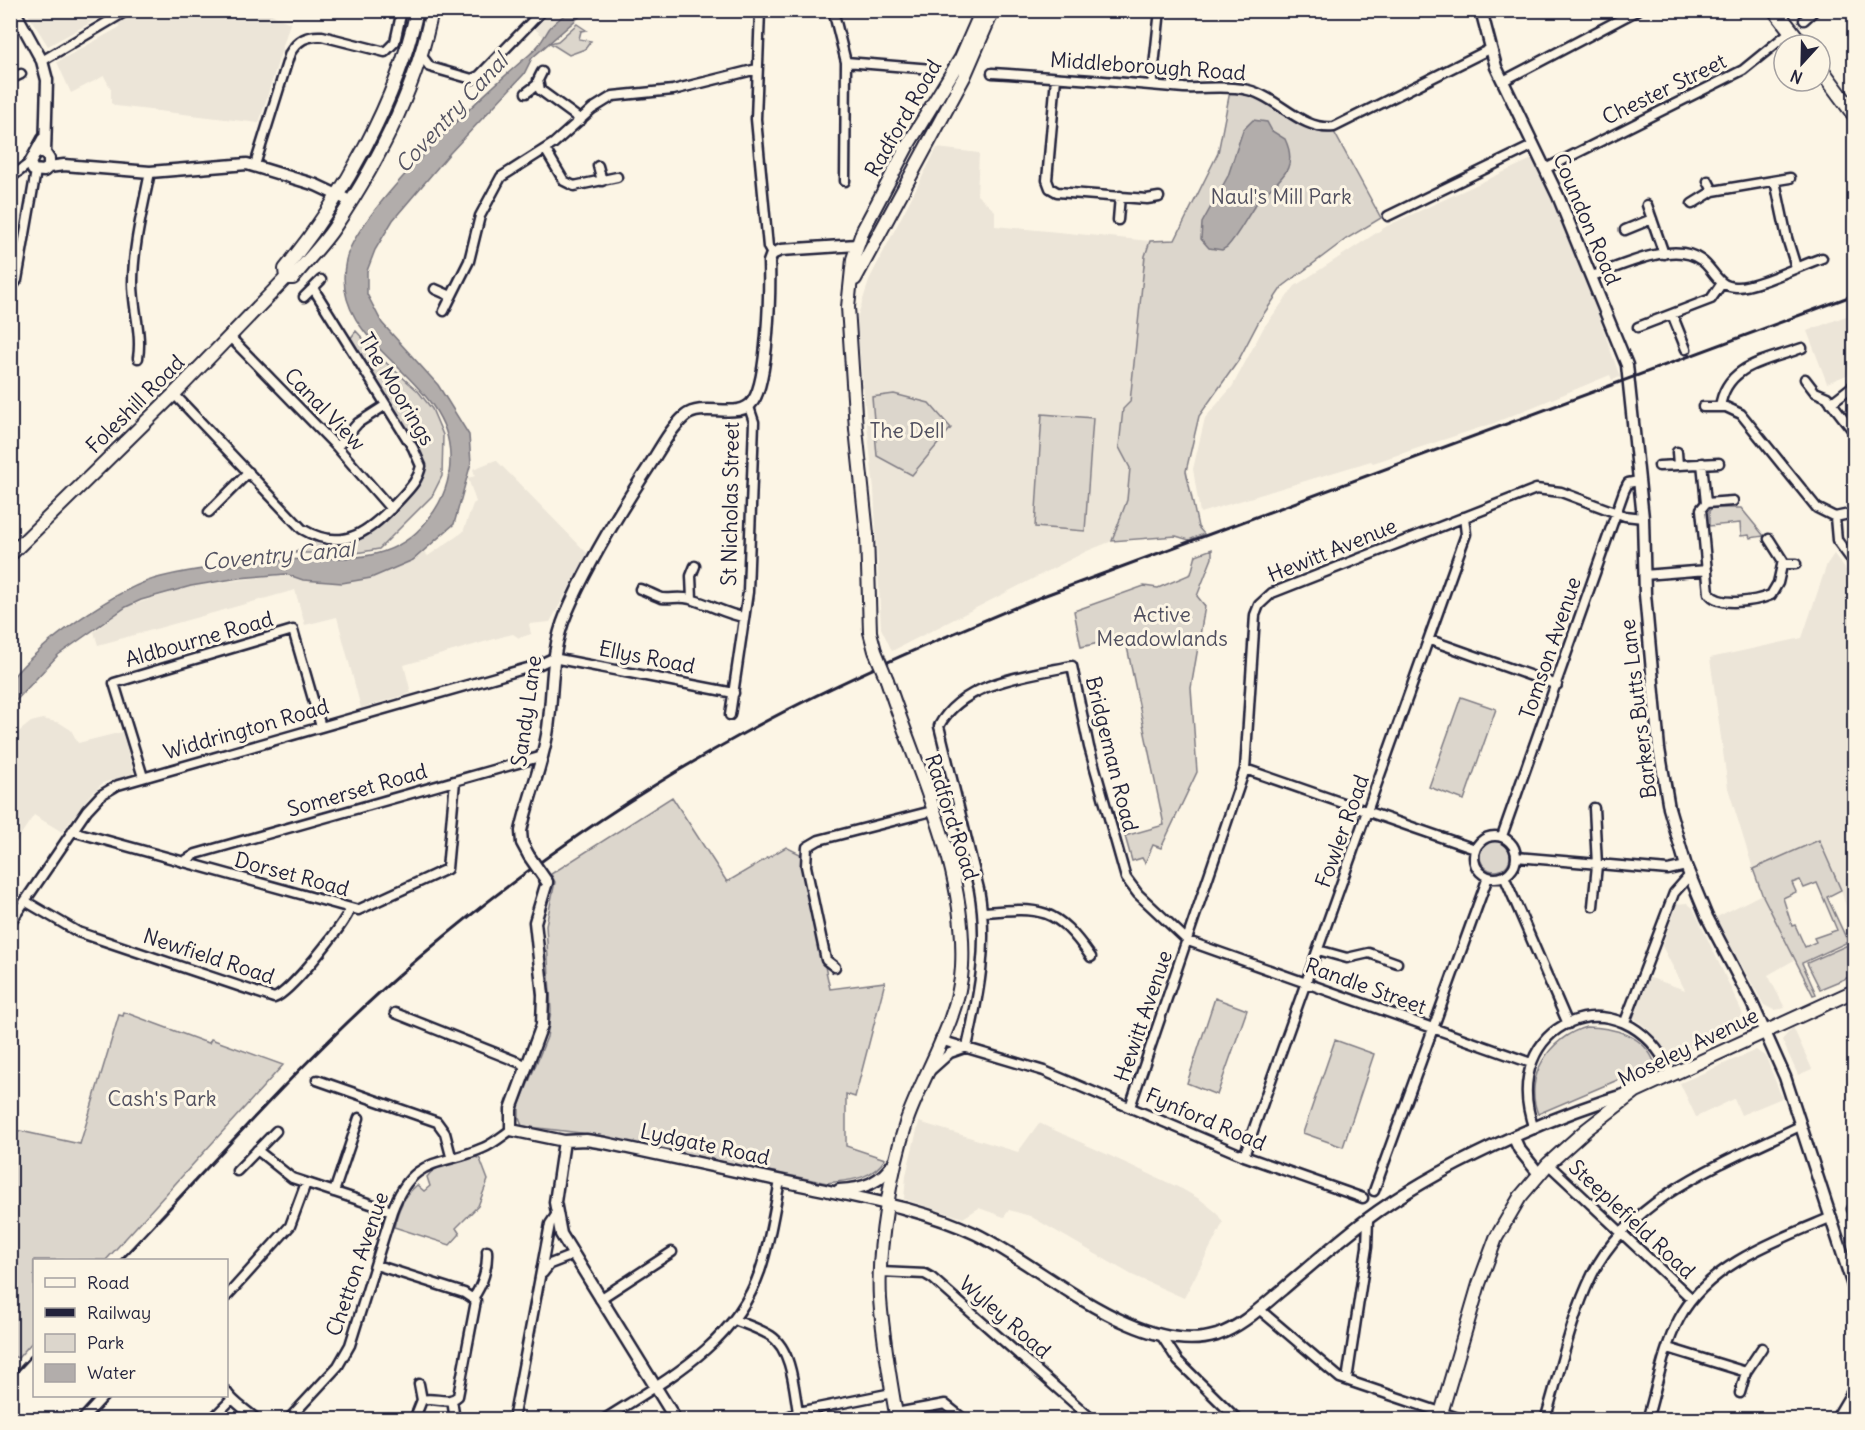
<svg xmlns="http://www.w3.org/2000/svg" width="1865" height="1430" font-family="Delius,sans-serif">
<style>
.built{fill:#ece5d8}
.green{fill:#dcd6cc;stroke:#7f7c84;stroke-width:1.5;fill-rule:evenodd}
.water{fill:#b2adab;stroke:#78757e;stroke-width:1.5}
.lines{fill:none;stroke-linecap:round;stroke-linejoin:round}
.minor-casing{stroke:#22223b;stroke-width:13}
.tertiary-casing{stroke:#22223b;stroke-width:15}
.secondary-casing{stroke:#22223b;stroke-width:16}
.trunk-casing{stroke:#22223b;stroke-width:18}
.minor{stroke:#fcf5e5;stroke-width:8}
.tertiary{stroke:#fcf5e5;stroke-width:10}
.secondary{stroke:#fcf5e5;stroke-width:12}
.trunk{stroke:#fcf5e5;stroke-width:14}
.rail{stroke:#22223b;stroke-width:3}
.tertiary-bridge-casing{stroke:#22223b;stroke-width:15;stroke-linecap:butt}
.secondary-bridge-casing{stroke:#22223b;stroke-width:16;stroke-linecap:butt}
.tertiary-bridge{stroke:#fcf5e5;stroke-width:10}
.secondary-bridge{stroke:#fcf5e5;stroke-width:12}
.labels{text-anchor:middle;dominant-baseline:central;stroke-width:6;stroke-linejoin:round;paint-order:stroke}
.street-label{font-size:21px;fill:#22223b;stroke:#fcf5e5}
.park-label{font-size:21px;fill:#504f5f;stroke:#fcf5e5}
.water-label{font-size:22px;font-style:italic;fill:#545362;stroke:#fcf5e5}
</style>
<rect width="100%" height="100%" fill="#fcf5e5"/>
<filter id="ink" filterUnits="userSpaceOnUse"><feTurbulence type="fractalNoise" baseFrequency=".0167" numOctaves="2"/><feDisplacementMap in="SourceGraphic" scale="12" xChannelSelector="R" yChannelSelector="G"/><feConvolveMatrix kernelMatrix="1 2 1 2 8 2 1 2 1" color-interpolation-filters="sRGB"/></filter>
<g filter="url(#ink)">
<path class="built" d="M263 10 290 23 259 123 116 106 111 103V89L104 76 71 93 57 62 120 27 110 12 48 46 26 11Z
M551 11H569L550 28 545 38 535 29Z
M937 148 979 153 977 195 995 211V226L1150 241 1145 256 1130 402 1123 409 1119 447 1130 468 1127 500 1112 541 1087 551 892 651 881 628 874 489 856 321 870 278Z
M1532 159 1574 246 1620 377 1612 380 1610 375 1494 423 1373 463 1371 461 1200 513 1193 469 1205 418 1232 387 1264 327 1295 286 1387 226Z
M1854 313V372L1827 383 1807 331Z
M496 460 588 554 550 622 529 624 531 634 519 638 513 634 505 636 404 665 411 693 361 708 337 617 305 625 295 590 98 645 94 632 126 607 191 586 286 574 331 583 348 582 413 560 424 552 428 556 463 532 473 504 476 502 468 478 475 476 473 469Z
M1834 554 1854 581V933L1841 890 1819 840 1753 869 1728 788 1710 658 1802 638 1827 564Z
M43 719 60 723 71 730 78 743 122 732 134 773 103 783 90 795 62 832 34 815 11 849V738L31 722Z
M1762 894 1796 959 1768 975 1785 1008 1781 1009 1774 1010 1764 1005 1715 918Z
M1687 903 1693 908 1742 1012 1743 1020 1738 1029 1675 1056 1669 1055 1649 1030 1633 1017 1648 977 1685 990 1662 946 1677 904Z
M1793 1027 1812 1069 1798 1075 1782 1040Z
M1756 1050 1766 1057 1782 1098 1741 1115 1734 1099 1696 1117 1680 1083Z
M919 1122 1018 1152 1039 1123 1182 1189 1201 1200 1217 1213 1223 1223 1184 1298 1132 1275 1030 1216 1009 1210 1004 1217 979 1208 963 1218 904 1199 906 1175Z"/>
<path class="green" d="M577 24 586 30 581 31 579 39 591 41 585 49 569 55 550 43 558 41Z
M1230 91C1241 93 1252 94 1262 98 1283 108 1310 139 1334 132L1381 218 1346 239 1282 287 1259 321 1238 361 1199 416 1186 471 1198 527 1204 534 1189 540 1176 536 1112 541 1127 500 1130 468 1119 447 1123 409 1130 402 1145 256 1150 241 1175 240 1218 153Z
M356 331 384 361 418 391 432 409 443 435 442 476 432 496 379 549 356 553H293L312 542 361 538 419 484 424 466 350 339Z
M894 394 929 403 951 428 912 475 877 456 872 397Z
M1042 414 1093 418 1085 531 1035 527Z
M1712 508H1741L1764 536 1750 538 1749 535 1741 536 1740 523 1709 526V511Z
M1212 549V558L1197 596 1205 606 1191 688 1197 772 1161 848 1153 845 1145 863 1142 858 1132 861 1125 836 1164 825 1125 637 1081 647 1074 611 1144 586 1158 588 1191 574 1196 555Z
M1461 697 1496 709 1464 800 1429 787Z
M672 797 727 882 786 847 800 854 830 989 885 982 855 1097 846 1094V1146L885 1159C872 1180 850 1180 827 1183L581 1133 522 1126 519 1118V1106L547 1037 551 1011 546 925 555 882 551 874Z
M1819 840 1841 890 1827 897 1848 942 1802 963 1816 994 1813 995 1762 894 1753 869ZM1800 880 1804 888 1817 883 1837 930 1814 938 1816 942 1805 947 1795 925 1792 926 1783 898 1796 892 1792 883Z
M1480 856a15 15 0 1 1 30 0a15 15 0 1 1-30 0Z
M1850 944 1854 955V975L1820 989 1807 963Z
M1215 998 1247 1010 1217 1095 1187 1083Z
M124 1012 202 1041 209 1043 211 1039 283 1065 106 1260H34V1340L18 1358 10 1355 11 1129 80 1144 119 1015 123 1016Z
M1586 1027C1613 1027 1645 1035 1655 1064L1538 1114C1523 1077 1550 1037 1586 1027Z
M1335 1040 1374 1054 1343 1147 1303 1133Z
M472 1155 480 1159 488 1180 478 1206 456 1228 460 1234 450 1245 394 1227C398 1210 403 1197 417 1185L424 1191 430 1186 427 1177C437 1163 456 1160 472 1155Z"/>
<path class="water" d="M570 11H586L532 58 524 74 450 153 393 220 375 250 367 271V294L382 323 438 385 469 435 471 463 454 524 413 560 371 578 342 583 303 580 286 574 239 578 191 586 141 600 126 607 58 655 11 706V679C40 644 117 587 161 577 202 567 246 564 288 560 338 556 390 567 426 522 442 503 451 481 450 456 449 373 327 348 346 260 356 212 488 89 529 55 538 48 543 39 549 29 554 22 563 16 570 11Z
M1253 120 1267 122 1272 131 1285 139C1301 173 1274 181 1256 204 1246 218 1239 234 1227 247L1222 250 1209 248 1201 239 1202 223 1228 176 1243 130Z"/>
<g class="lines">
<g class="minor-casing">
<path id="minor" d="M760 10 756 119 768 247 772 254
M833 10 846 62 845 181
M1804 20 1815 10
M421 55 430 67 472 79 479 76 543 10
M42 61 123 13 122 10
M846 62 932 69
M542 72 538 80 540 90 581 120
M992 73C1056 77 1120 82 1184 88 1205 89 1227 85 1248 90 1278 97 1301 131 1334 127L1490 49
M1056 78 1047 180 1050 188 1057 192 1147 199 1159 197
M10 79 21 74
M1503 81 1638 10
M1152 85 1160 10
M526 93 538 84
M545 149 564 181 574 186 617 177
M255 165 290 53C298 40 307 35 322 36L385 52 395 42 402 10
M598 166 602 181
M1545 169 1743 70 1791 31
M10 178 30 163
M1708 181 1713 191
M1775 181 1787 238 1796 267
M1692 204 1713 191 1790 178
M1647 205 1664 254
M1388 216 1534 145
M1118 220 1120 196
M1625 230 1652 219
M1592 276C1620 267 1674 239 1701 260 1714 269 1717 287 1736 287 1755 288 1801 265 1822 258
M435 289 451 296
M10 290 17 280 36 171
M304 297 321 280
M444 311 469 261 480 216 501 177 553 144 592 109 613 96 673 90 757 69
M1672 314 1686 349
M1638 327 1711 299 1722 283
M230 337 337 447 391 509
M138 358C142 333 133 309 133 283 133 246 143 208 150 172
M1805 379 1815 392 1827 397 1854 432
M174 394 302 529C344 554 371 530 399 500 409 489 418 481 421 466L413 448 313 288
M1831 403 1854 385
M1703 407H1726L1741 414 1817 508 1835 517 1854 513
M1720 407C1726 364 1767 361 1802 348
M337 447 358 423 386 405
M1677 452 1678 465
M1702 463 1706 503 1701 509 1709 593C1719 608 1756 601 1771 595L1778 583 1783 561 1769 539
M1659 466 1719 463
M1706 503 1733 501
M209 512 249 472
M1835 517 1837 540 1854 563
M1782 564H1796
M1644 575 1707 570
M640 589C647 591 655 596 662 598 672 599 680 596 690 599 710 604 725 614 744 617
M692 599 691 576 695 566
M1430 640 1557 685
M730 715 748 592 754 422 749 407
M1245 769 1475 849
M143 777 114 683 293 630 321 727
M72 831 358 910 447 869 455 781
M1474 857a21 21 0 1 1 42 0a21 21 0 1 1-42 0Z
M1502 836 1624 491 1628 483 1639 481
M1516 857 1668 870 1686 866
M183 862 196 854 543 756
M1504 876 1568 1024
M25 901 78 932 274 998C290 993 343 926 350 909
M1593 906 1597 865 1594 808
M984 912C1042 907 1056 907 1091 957
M10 923 87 810 101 795 118 785 538 665 553 658 734 693
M1318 950 1347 958 1369 953 1397 963
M835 967 826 960 806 866 807 847 819 840 932 811
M395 1013 528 1066
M1625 1022 1674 893 1689 876
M940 1040 1044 1071 1244 1156 1363 1198
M930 1071 950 1053 967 1047C979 994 989 944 979 889L939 726C962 682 1028 675 1072 666L1089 747 1126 878 1138 894 1188 941 1531 1063
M317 1080 437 1122 445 1133 451 1156
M1130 1107 1245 769 1255 615 1259 605 1272 593 1536 489 1561 492 1625 516 1643 518
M1534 1129C1496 1024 1622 968 1671 1073
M257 1150 292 1178 392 1211
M1244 1156 1466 534 1464 517
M1548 1164 1692 1299
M237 1171 276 1131
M1374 1191 1488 877
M334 1192 359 1118
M1852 1209 1854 1208
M376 1265 464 1293 476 1301 458 1396C447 1406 435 1396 422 1400L414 1420
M880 1272 925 1274 932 1278 1093 1420
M543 1273 550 1264 573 1255
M226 1297 290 1226 306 1183
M473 1298C483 1285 488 1266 487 1251
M600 1299 672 1252
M1259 1309 1340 1378 1464 1420
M735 1320C747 1325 760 1329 771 1336 792 1350 794 1389 798 1412
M1161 1335 1178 1361 1238 1420
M1668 1348 1746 1372
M1347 1380 1367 1247 1368 1219
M419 1384 422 1400
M226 1391C233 1403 247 1410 257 1420
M1740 1393 1746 1372 1762 1348
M452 1400 455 1420
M896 1413 945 1404 965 1420
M82 1420 104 1396
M211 1420 231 1400
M288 1420 338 1366 350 1345 392 1211C413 1155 440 1167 483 1148 493 1144 502 1136 511 1130
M513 1420 550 1224 556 1215
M603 1420C665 1380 734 1346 760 1271 770 1242 774 1211 780 1181
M782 1420 798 1412 892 1393
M1545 1420C1560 1372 1570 1320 1592 1275 1630 1197 1727 1161 1800 1126
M1647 1420C1657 1387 1663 1349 1679 1319 1708 1264 1778 1240 1832 1217
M1835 1420 1854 1388"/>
</g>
<g class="tertiary-casing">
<path id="tertiary" d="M14 10 42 61 47 80 45 153
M1481 10 1496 67 1558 196 1627 365 1643 518 1645 594 1659 749 1669 808 1686 866 1707 917 1752 1003 1785 1077 1854 1289
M37 152 45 153 49 159V167L44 171 33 170 30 163 43 139
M49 167 64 165 150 172 247 164 316 185 350 201
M529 856 522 843 521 831C528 799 541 768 547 735 554 694 549 654 566 614 588 563 618 514 648 468 659 451 670 429 685 416 703 401 740 421 753 401 768 380 770 290 769 262L772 254 781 250 857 245
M547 882 535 922 543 995 542 1025 511 1109V1130L564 1141 586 1140 605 1143C671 1157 736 1171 801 1185 859 1198 922 1208 976 1234 1042 1266 1140 1359 1217 1335 1243 1326 1262 1306 1283 1289 1310 1266 1337 1242 1366 1220 1435 1168 1550 1116 1633 1092
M1514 1138 1519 1149 1539 1174
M564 1141 555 1202 561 1234 676 1420
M839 1190C863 1189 881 1183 894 1162"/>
</g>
<g class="secondary-casing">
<path id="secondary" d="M286 278 285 269C343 197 397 101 417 10
M855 279 964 77 993 10
M10 555 174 394 286 278H293C306 261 322 246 334 228 377 164 417 87 432 10
M875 651 870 632 867 534 856 429 848 307 853 259 863 230 909 143 961 58 982 10
M887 680C917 773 967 867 962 967 960 1018 924 1072 907 1120 891 1169 877 1247 880 1299 883 1339 890 1380 897 1420
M1439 1420 1479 1284 1496 1238 1520 1197 1548 1164 1587 1129 1636 1091 1854 991"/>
</g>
<g class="trunk-casing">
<path id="trunk" d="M1775 10 1802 45
M1820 68 1854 114"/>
</g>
<use href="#minor" class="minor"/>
<use href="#tertiary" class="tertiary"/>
<use href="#secondary" class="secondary"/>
<use href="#trunk" class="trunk"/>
<path class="rail" d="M121 1260C219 1157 312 1048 421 956 521 871 629 796 744 733 840 680 942 638 1043 596L1854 295
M10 1379 34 1353"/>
<g class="tertiary-bridge-casing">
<path id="tertiary-bridge" d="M529 856 547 882"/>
</g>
<g class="secondary-bridge-casing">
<path id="secondary-bridge" d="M875 651 887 680"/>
</g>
<use href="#tertiary-bridge" class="tertiary-bridge"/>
<use href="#secondary-bridge" class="secondary-bridge"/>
</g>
</g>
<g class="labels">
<g class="street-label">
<text transform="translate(1148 66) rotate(4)">Middleborough Road</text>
<text transform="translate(1664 89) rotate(-26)">Chester Street</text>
<text transform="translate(903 118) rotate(-60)">Radford Road</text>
<text transform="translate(1587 219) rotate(67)">Coundon Road</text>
<text transform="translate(397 389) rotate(59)">The Moorings</text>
<text transform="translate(135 404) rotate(-45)">Foleshill Road</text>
<text transform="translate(325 409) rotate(46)">Canal View</text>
<text transform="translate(730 504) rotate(-89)">St Nicholas Street</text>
<text transform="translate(1332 550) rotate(-22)">Hewitt Avenue</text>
<text transform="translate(199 639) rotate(-16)">Aldbourne Road</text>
<text transform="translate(1550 648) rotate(-71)">Tomson Avenue</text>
<text transform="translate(647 657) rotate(11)">Ellys Road</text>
<text transform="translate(1638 709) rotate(-97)">Barkers Butts Lane</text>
<text transform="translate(526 711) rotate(-82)">Sandy Lane</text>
<text transform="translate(246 729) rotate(-16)">Widdrington Road</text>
<text transform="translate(1112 754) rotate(76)">Bridgeman Road</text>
<text transform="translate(357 790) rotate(-16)">Somerset Road</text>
<text transform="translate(952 817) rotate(72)">Radford Road</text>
<text transform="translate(1342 831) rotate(-70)">Fowler Road</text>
<text transform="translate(292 874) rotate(15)">Dorset Road</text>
<text transform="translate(209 956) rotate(18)">Newfield Road</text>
<text transform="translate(1366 986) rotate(20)">Randle Street</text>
<text transform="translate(1143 1016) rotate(-71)">Hewitt Avenue</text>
<text transform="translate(1688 1047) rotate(-26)">Moseley Avenue</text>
<text transform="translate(1206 1119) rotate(23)">Fynford Road</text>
<text transform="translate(705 1144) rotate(12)">Lydgate Road</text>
<text transform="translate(1632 1219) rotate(43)">Steeplefield Road</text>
<text transform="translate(357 1264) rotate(-71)">Chetton Avenue</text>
<text transform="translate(1005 1317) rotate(41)">Wyley Road</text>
</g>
<g class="park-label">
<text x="1281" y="196">Naul's Mill Park</text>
<text x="907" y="430">The Dell</text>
<text x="1162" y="614">Active<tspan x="1162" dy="24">Meadowlands</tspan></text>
<text x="162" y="1098">Cash's Park</text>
</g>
<g class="water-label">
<text transform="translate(451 113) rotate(-47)">Coventry Canal</text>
<text transform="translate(278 555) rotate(-5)">Coventry Canal</text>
</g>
</g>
<rect width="1865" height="1430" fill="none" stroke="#fcf5e5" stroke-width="36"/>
<rect x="18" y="18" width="1829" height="1394" fill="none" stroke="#22223b" stroke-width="2" filter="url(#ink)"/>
<rect x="33" y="1259" width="195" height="138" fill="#fcf5e5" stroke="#a5a1a1" stroke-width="1.5"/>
<rect x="45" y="1278" width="30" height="9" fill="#fcf5e5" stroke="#a5a1a1" stroke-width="1.5"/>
<text x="87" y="1289" font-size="18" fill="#22223b">Road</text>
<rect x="45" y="1308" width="30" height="9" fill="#22223b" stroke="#a5a1a1" stroke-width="1.5"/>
<text x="87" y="1319" font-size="18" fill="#22223b">Railway</text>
<rect x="45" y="1334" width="30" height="18" fill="#dcd6cc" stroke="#a5a1a1" stroke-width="1.5"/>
<text x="87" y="1349" font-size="18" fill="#22223b">Park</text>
<rect x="45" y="1364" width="30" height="18" fill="#b2adab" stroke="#a5a1a1" stroke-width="1.5"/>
<text x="87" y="1379" font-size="18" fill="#22223b">Water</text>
<g transform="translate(1802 63) rotate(202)"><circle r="28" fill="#fcf5e5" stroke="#a5a1a1" stroke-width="1.5"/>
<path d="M0-4.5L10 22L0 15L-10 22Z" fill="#22223b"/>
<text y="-9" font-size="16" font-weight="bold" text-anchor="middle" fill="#22223b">N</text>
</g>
</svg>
